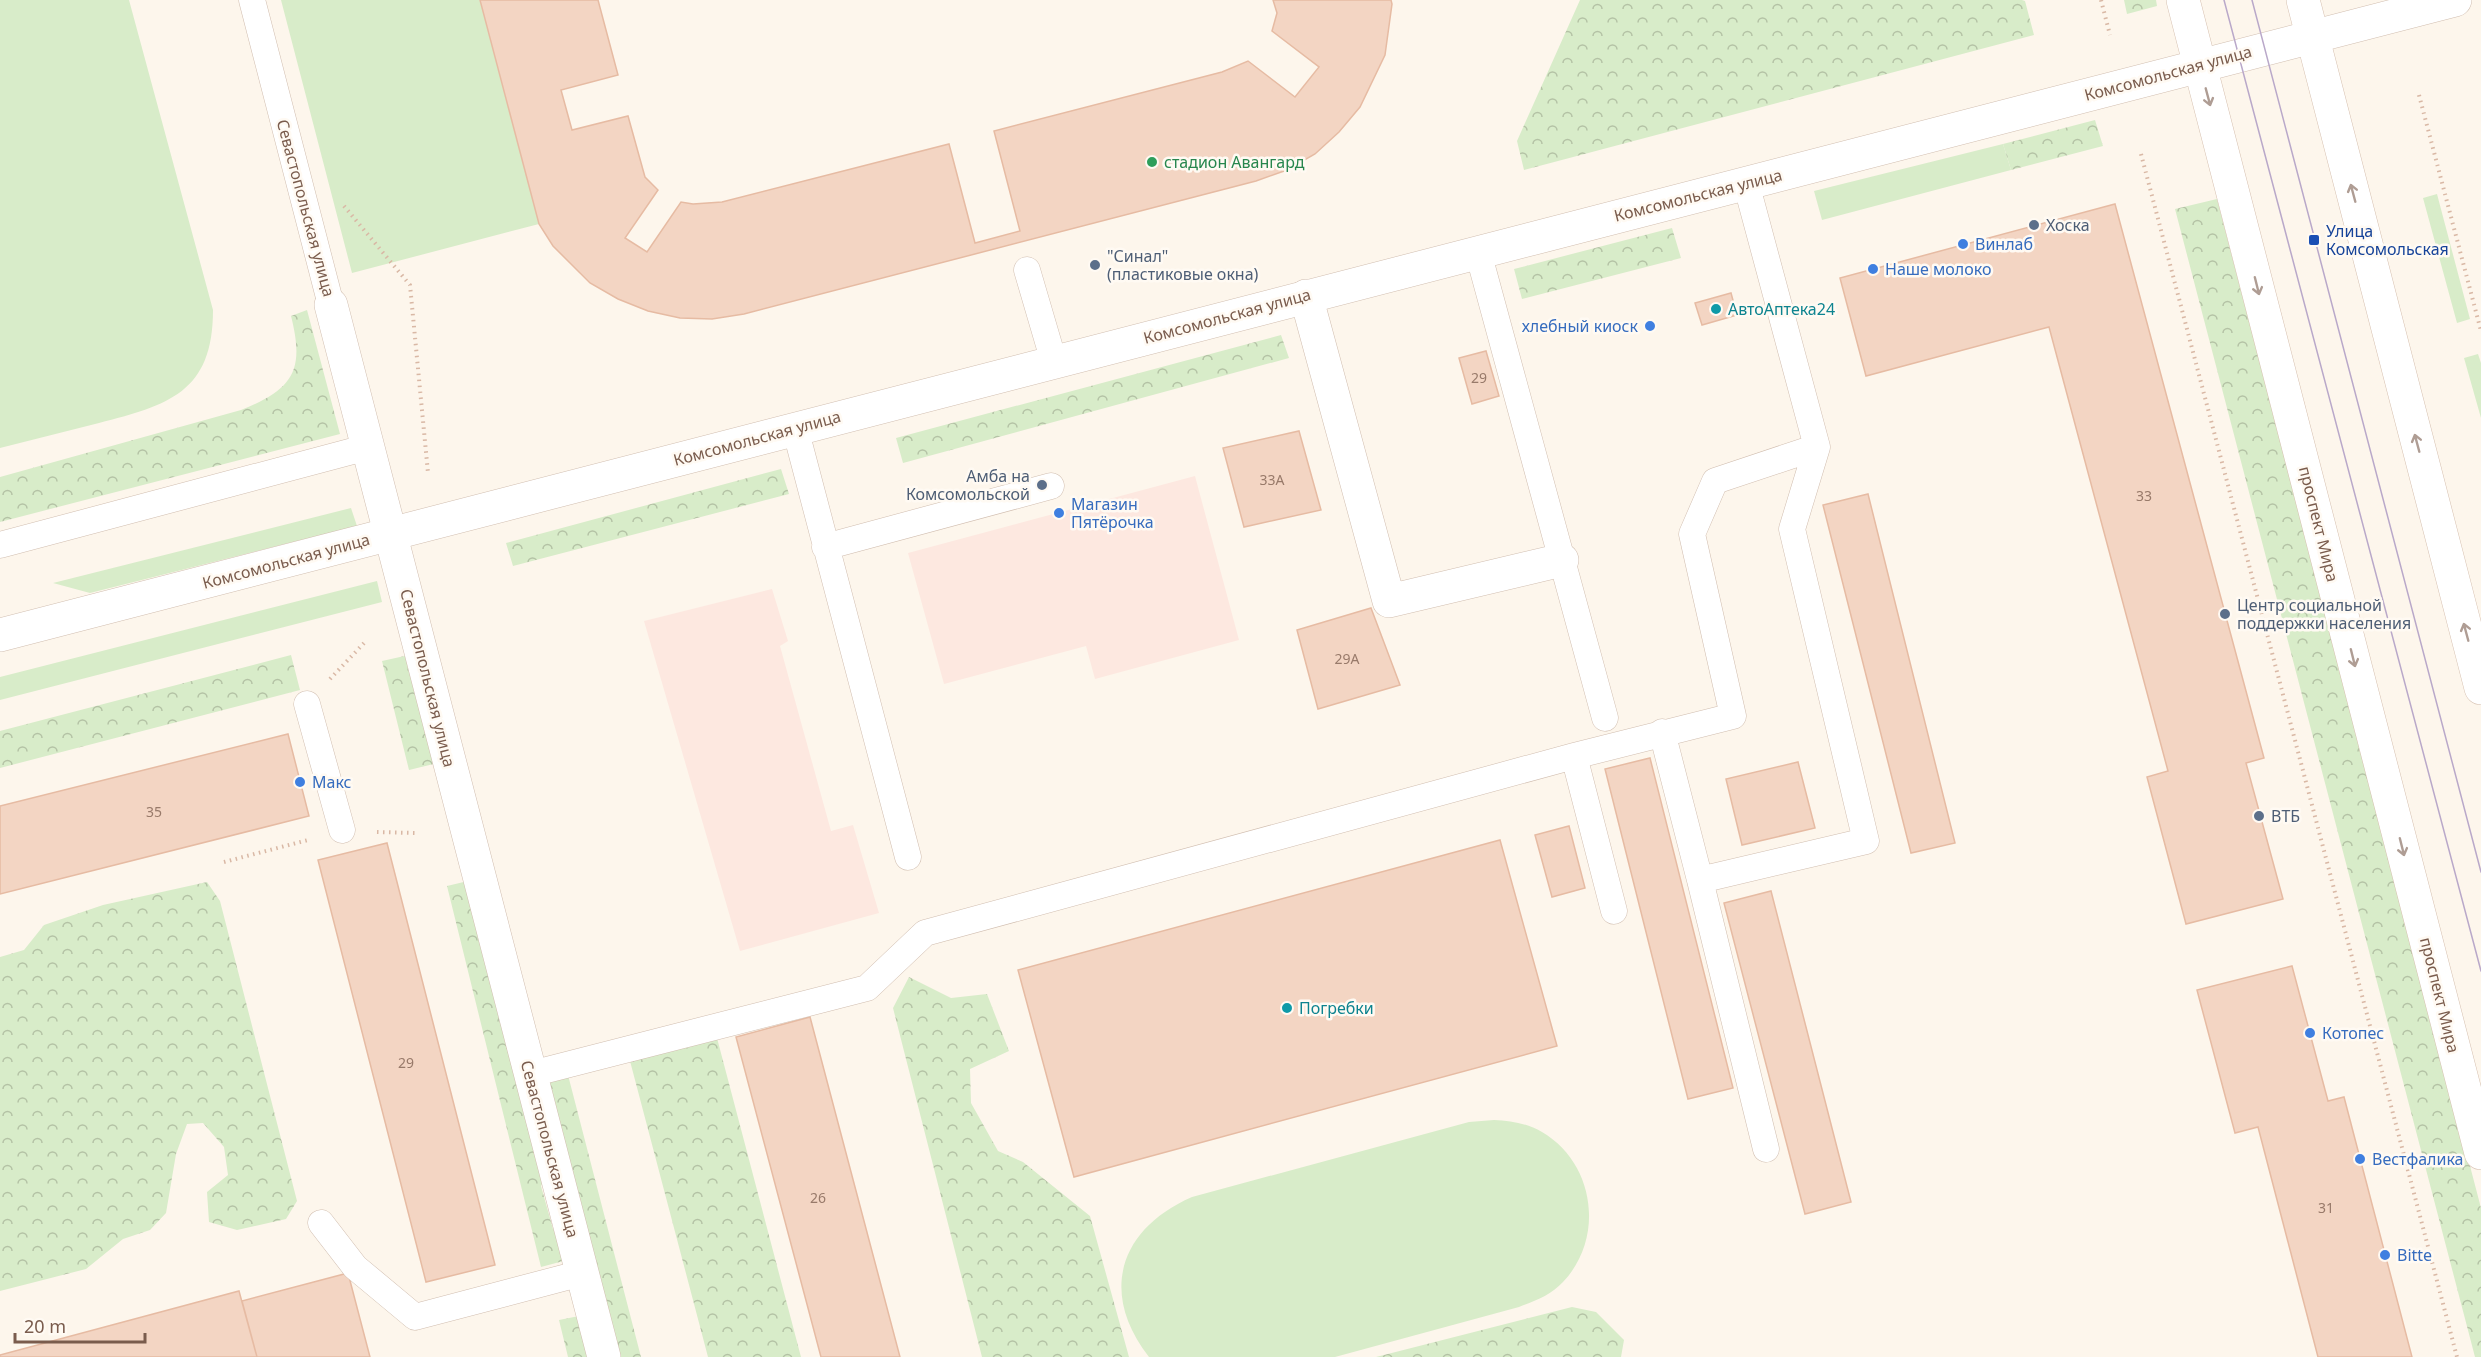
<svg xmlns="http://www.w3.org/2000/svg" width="2481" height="1357" font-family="'Noto Sans',sans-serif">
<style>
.commercial{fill:#fde8e0}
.green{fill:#d8ecc9}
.forest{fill:url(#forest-crowns)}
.building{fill:#f3d5c3;stroke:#e6bba3;stroke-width:1.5}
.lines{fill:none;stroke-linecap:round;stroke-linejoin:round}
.service-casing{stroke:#d1beb0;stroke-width:27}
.minor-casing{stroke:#d1beb0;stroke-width:34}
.tertiary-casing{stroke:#d1beb0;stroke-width:34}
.secondary-casing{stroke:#d6c0b0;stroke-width:34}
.path{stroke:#d9b8a5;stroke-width:4;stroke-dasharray:1.5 4.5;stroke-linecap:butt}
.service{stroke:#fff;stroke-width:26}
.minor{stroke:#fff;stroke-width:33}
.tertiary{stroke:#fff;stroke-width:33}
.secondary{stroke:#fff;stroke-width:33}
.tram{stroke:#b9a8c9;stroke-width:1.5}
.oneway{stroke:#af9d94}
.leisure-dot{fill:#2e9e5b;stroke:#fffaf3;stroke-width:2}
.service-dot{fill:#5c6f8a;stroke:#fffaf3;stroke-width:2}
.transit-dot{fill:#1a4fb4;stroke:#fffaf3;stroke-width:2}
.shop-dot{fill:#3f7fe0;stroke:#fffaf3;stroke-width:2}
.culture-dot{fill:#0f9aa8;stroke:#fffaf3;stroke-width:2}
.labels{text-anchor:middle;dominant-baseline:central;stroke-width:5;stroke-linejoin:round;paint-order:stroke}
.number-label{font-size:14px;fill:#987a6a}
.street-label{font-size:16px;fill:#7a5c4d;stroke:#fffaf3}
.leisure-label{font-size:16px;fill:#27864d;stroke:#fffaf3;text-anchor:start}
.service-label{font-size:16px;fill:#4e5e75;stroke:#fffaf3;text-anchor:start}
.transit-label{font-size:16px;fill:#164399;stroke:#fffaf3;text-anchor:start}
.shop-label{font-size:16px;fill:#366cbe;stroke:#fffaf3;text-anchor:start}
.culture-label{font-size:16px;fill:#0d838f;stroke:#fffaf3;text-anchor:start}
</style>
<defs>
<pattern id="forest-crowns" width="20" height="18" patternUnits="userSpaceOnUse" patternTransform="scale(1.5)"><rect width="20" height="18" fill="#d8ecc9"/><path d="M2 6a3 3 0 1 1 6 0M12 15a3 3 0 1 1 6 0" fill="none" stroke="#b4c2a5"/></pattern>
</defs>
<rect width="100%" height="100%" fill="#fdf6ec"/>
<path class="commercial" d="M1195 476 1239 640 1095 679 1086 646 944 684 908 553Z
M772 589 788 641 780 646 831 831 853 825 879 913 740 951 644 621Z"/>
<path class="green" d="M0 0H129L213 310C213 393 168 405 99 423 66 431 33 440 0 448Z
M281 0H480L539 224 352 273Z
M2003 144 2011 170 1822 220 1814 191Z
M2437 194 2470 319 2457 323 2423 198Z
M2478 354 2481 363V418L2464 358Z
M351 508 357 526 90 593 53 583Z
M377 581 382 602 0 700V677Z
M1494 1120C1511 1121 1527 1123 1542 1132 1595 1163 1605 1238 1563 1282 1551 1295 1535 1301 1519 1307L1335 1357H1149C1099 1293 1119 1229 1192 1197L1469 1122Z"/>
<path class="forest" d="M1580 0H2022L2025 1 2034 35 1524 170 1517 141Z
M2124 0H2156L2157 6 2127 14Z
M2095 120 2103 146 2011 170 2003 144Z
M2217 199 2481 1208V1357H2475L2175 209Z
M1672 228 1681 258 1522 299 1514 269Z
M307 310 340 434 0 522V477L241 410C293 389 305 371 291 316Z
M1281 335 1289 358 903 463 896 438Z
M781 469 789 494 513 566 506 543Z
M418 653 446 761 409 770 382 661Z
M291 655 300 690 0 768V731Z
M472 880 546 1176 541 1186 553 1229 565 1238 571 1259 541 1267 447 886Z
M207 882 220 901 297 1201 286 1219 237 1230 209 1222 207 1192 228 1175 224 1147 203 1123 187 1124 176 1154 166 1213 150 1230 123 1239 86 1269 0 1291V957L24 950 44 925 103 905Z
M909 977 951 998 987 994 1009 1051 970 1069 971 1103 998 1151 1023 1162 1090 1216 1129 1357H982L893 1008Z
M717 1038 801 1357H708L630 1061Z
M568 1075 641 1357H620L548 1080Z
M1572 1307 1596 1312 1624 1340 1621 1357H1376Z
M584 1315 595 1357H568L559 1320Z"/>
<path class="building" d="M480 0H598L618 75 561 90 572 130 628 116 645 177 658 190 625 238 647 252 681 202 693 204 722 202 949 144 975 243 1020 231 994 131 1222 72 1248 61 1295 97 1319 67 1272 31 1277 13 1273 0H1391L1392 4 1385 55 1360 107 1339 132 1315 154 1287 170 1256 181 744 314 712 319 680 318 648 311 618 299 590 283 553 246 539 224Z
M2115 204 2264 758 2246 763 2283 899 2186 924 2147 777 2168 771 2049 327 1866 376 1840 278Z
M1731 293 1737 315 1702 325 1695 303Z
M1486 351 1499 396 1472 404 1459 358Z
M1299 431 1321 510 1244 527 1223 448Z
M1868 494 1955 843 1911 853 1823 505Z
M1371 608 1400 685 1318 709 1297 630Z
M288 734 309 816 0 894V806Z
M1650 758 1733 1088 1688 1099 1605 769Z
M1798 762 1815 828 1742 845 1726 779Z
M1569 826 1585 888 1552 897 1535 835Z
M1500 840 1557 1046 1074 1177 1018 970Z
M387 843 495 1265 426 1282 318 860Z
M1771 891 1851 1202 1805 1214 1724 903Z
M2292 966 2328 1101 2344 1097 2412 1357H2318L2258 1127 2235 1133 2197 990Z
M810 1017 900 1357H821L736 1037Z
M348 1273 370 1357H257L242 1301Z
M239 1291 257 1357H0V1355Z"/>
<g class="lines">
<g class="service-casing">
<path id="service" d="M252 0 331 305
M1746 183 1817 447 1792 529 1866 841 1700 880 1766 1149
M1478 252 1605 718
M1027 270 1054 362
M795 428 908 857
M0 545 368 447
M825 547 1051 486
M307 704 342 830
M1662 732 1700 880
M1574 756 1614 911
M531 1074 867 988 925 933 1574 756 1733 716 1692 534 1715 481 1817 447
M321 1223 355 1267 415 1317 582 1273"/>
</g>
<g class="minor-casing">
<path id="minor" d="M1306 296 1389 601 1562 560
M331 305 604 1357"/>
</g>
<g class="tertiary-casing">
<path id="tertiary" d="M0 635 2455 0"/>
</g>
<g class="secondary-casing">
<path id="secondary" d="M2183 0 2481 1153
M2303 0 2481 688"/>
</g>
<path class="path" d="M2101 0 2110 35
M2419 95 2481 331
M2141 154 2457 1357
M344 206 410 285 428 473
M330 679 365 642
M377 832 415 833
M224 862 308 840"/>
<use href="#service" class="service"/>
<use href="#minor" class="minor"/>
<use href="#tertiary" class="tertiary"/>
<use href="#secondary" class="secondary"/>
<path class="tram" d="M2224 0 2481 971
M2252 0 2481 872"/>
</g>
<defs><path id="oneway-shaft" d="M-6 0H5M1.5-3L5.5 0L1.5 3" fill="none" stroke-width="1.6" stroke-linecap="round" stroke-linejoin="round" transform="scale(1.5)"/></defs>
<g class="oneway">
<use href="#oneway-shaft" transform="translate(2208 97) rotate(75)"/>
<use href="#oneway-shaft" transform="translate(2353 193) rotate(-105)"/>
<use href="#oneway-shaft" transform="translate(2257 286) rotate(76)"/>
<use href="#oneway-shaft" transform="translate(2417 443) rotate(-105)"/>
<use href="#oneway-shaft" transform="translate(2466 632) rotate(-105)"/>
<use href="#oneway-shaft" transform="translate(2353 658) rotate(76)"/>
<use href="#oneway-shaft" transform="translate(2402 847) rotate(76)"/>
</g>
<circle class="leisure-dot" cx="1152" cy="162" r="6"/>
<g class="service-dot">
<circle cx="2034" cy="225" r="6"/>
<circle cx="1095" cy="265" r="6"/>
<circle cx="1042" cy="485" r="6"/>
<circle cx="2225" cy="614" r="6"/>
<circle cx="2259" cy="816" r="6"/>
</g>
<rect class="transit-dot" x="2308" y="234" width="12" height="12" rx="3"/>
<g class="shop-dot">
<circle cx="1963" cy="244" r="6"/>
<circle cx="1873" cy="269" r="6"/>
<circle cx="1650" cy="326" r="6"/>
<circle cx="1059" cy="513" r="6"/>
<circle cx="300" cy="782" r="6"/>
<circle cx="2310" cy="1033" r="6"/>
<circle cx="2360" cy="1159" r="6"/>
<circle cx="2385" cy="1255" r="6"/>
</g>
<g class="culture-dot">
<circle cx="1716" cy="309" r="6"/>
<circle cx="1287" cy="1008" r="6"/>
</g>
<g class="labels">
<g class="number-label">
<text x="1479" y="377">29</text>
<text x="1272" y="479">33А</text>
<text x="2144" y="495">33</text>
<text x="1347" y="658">29А</text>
<text x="154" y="811">35</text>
<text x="406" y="1062">29</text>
<text x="818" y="1197">26</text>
<text x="2326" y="1207">31</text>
</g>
<g class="street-label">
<text transform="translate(2168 73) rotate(-15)">Комсомольская улица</text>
<text transform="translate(1698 195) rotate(-14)">Комсомольская улица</text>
<text transform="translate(306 208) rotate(75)">Севастопольская улица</text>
<text transform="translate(1227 316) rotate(-15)">Комсомольская улица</text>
<text transform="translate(757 438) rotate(-15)">Комсомольская улица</text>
<text transform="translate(2319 524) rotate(76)">проспект Мира</text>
<text transform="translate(286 561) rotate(-15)">Комсомольская улица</text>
<text transform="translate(428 678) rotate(76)">Севастопольская улица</text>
<text transform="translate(2440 995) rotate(76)">проспект Мира</text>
<text transform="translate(550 1149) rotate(75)">Севастопольская улица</text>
</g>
<g class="leisure-label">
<text x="1164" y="162">стадион Авангард</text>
</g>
<g class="service-label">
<text x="2046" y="225">Хоска</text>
<text x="1107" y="256">"Синал"<tspan x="1107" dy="18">(пластиковые окна)</tspan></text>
<text x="1030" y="476" text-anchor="end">Амба на<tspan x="1030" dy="18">Комсомольской</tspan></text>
<text x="2237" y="605">Центр социальной<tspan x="2237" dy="18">поддержки населения</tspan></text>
<text x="2271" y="816">ВТБ</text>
</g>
<g class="transit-label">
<text x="2326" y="231">Улица<tspan x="2326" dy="18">Комсомольская</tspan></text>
</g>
<g class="shop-label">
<text x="1975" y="244">Винлаб</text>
<text x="1885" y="269">Наше молоко</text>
<text x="1638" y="326" text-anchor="end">хлебный киоск</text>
<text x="1071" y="504">Магазин<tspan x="1071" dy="18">Пятёрочка</tspan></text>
<text x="312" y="782">Макс</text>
<text x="2322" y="1033">Котопес</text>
<text x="2372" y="1159">Вестфалика</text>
<text x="2397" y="1255">Bitte</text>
</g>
<g class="culture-label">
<text x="1728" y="309">АвтоАптека24</text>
<text x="1299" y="1008">Погребки</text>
</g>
</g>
<path d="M15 1333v9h130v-9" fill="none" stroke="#7a5c4d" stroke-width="3"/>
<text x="24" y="1333" font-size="18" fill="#7a5c4d" stroke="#fffaf3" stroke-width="4.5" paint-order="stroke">20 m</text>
</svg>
